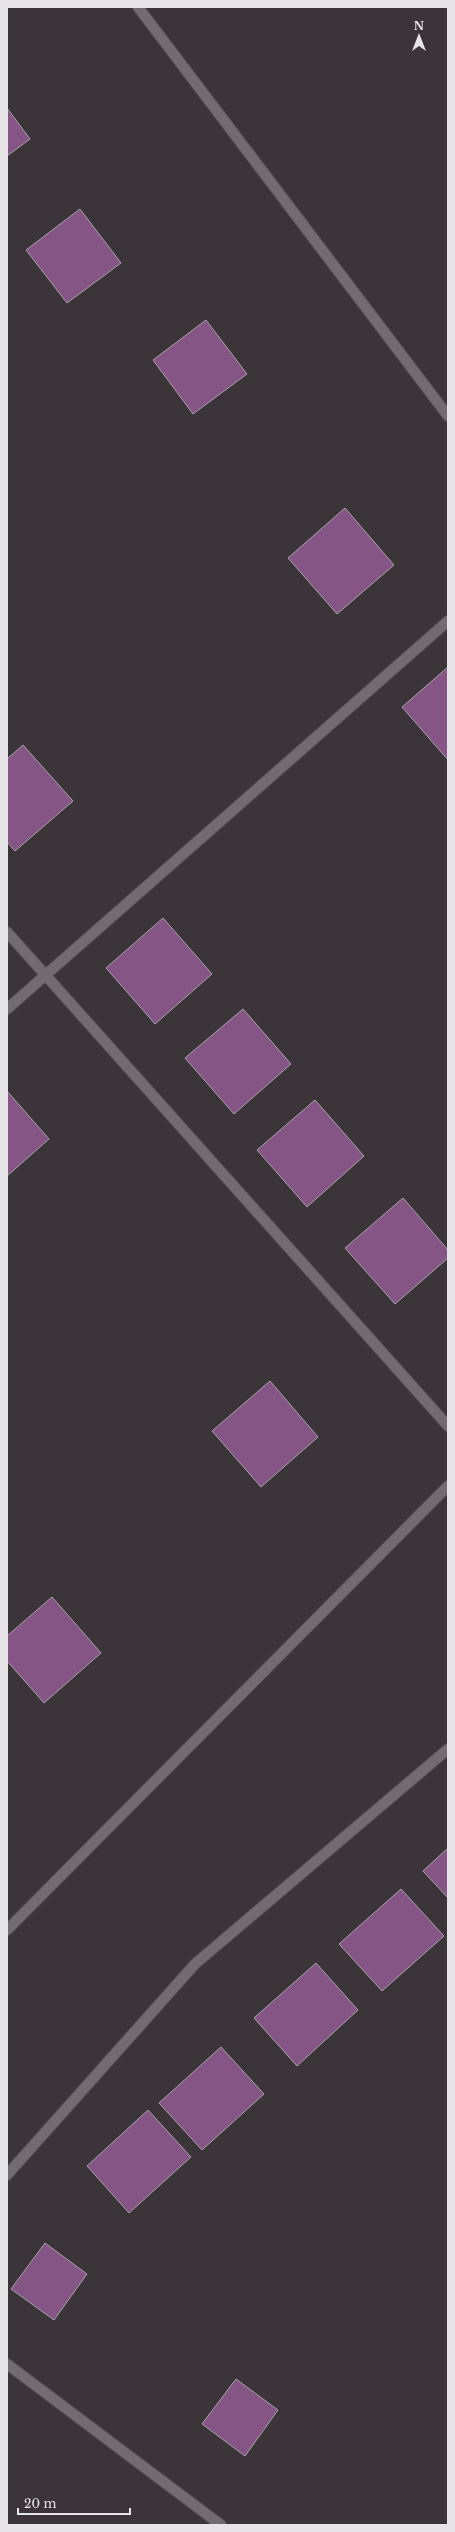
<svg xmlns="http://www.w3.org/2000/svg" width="455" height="2532" font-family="'Libre Baskerville',serif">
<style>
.building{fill:#845585;stroke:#a8a2a8}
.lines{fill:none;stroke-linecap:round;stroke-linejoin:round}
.minor-casing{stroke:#555155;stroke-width:12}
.minor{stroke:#726c72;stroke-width:10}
</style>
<rect width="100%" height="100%" fill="#3b353a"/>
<path class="building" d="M7 108 30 139 7 156Z
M80 209 121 263 67 303 26 250Z
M206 320 247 374 193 414 153 360Z
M345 508 394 565 337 614 288 558Z
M448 667V760L402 707Z
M23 745 73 801 15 851 7 842V759Z
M163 918 212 974 155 1024 106 968Z
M243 1009 291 1064 234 1114 185 1058Z
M7 1091 49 1139 7 1176Z
M315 1100 364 1156 307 1207 257 1150Z
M403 1198 448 1250V1258L395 1304 345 1248Z
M270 1381 318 1437 261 1487 212 1431Z
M52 1597 101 1653 44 1703 7 1661V1636Z
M448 1848V1898L423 1871Z
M401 1889 444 1936 382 1991 339 1944Z
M316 1963 358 2010 297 2066 254 2018Z
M221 2047 264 2094 202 2150 159 2103Z
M148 2110 191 2157 129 2213 87 2166Z
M45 2243 87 2274 54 2320 11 2289Z
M236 2379 278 2410 245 2456 202 2424Z"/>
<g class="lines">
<g class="minor-casing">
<path id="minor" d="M138 7 448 416
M7 932 448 1426
M7 1009 448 621
M7 1930 448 1486
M7 2175 195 1964 448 1749
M7 2364 221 2525"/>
</g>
<use href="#minor" class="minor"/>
</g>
<rect width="455" height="2532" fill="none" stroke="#e8e5e8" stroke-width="16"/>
<g transform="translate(419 36)" stroke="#3b353a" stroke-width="3" paint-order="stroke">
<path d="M0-3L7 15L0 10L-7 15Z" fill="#e8e5e8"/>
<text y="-6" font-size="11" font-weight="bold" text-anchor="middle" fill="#e8e5e8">N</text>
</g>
<path d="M18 2508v6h112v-6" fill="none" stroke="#e8e5e8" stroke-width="2"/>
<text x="24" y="2508" font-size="12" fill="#e8e5e8" stroke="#3b353a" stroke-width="3" paint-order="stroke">20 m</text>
</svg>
